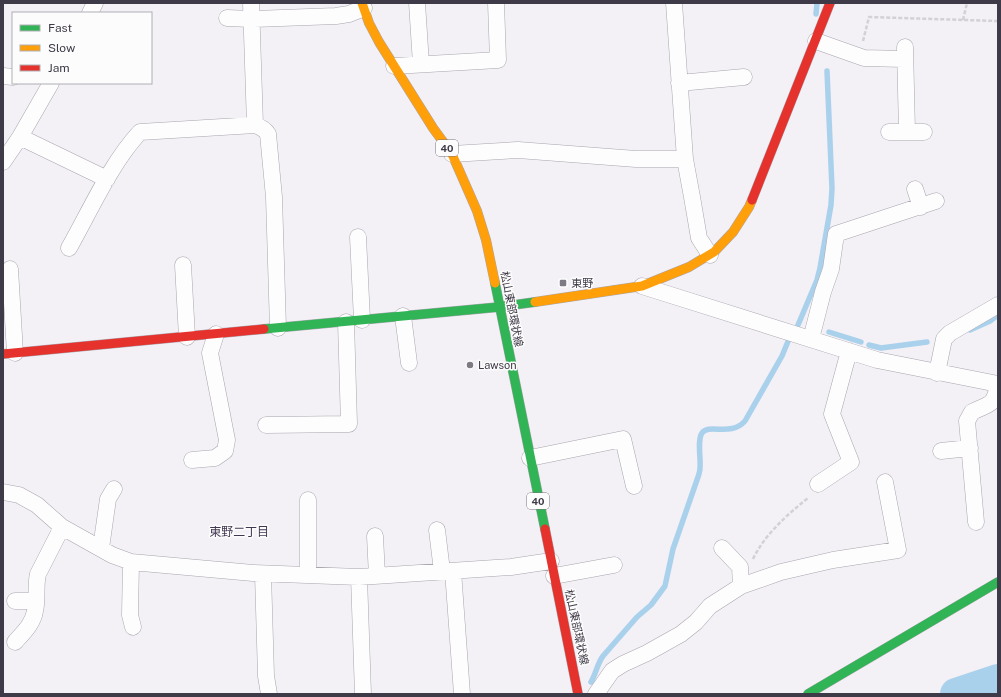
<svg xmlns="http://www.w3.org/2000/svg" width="1001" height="697" font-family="'Public Sans','Noto Sans JP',sans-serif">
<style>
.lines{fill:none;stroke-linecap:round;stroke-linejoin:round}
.stream{stroke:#aad1ec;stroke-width:5.5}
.river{stroke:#aad1ec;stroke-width:32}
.street-casing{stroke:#a9a5ad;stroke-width:17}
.fast-casing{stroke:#a9a5ad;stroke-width:10}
.slow-casing{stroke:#a9a5ad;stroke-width:10}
.jam-casing{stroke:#a9a5ad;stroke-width:10}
.path{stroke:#d3d1d4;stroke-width:2.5;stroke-dasharray:4 2;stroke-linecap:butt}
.street{stroke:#fdfdfe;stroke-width:16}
.fast{stroke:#30b455;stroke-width:9}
.slow{stroke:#ff9f0a;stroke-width:9}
.jam{stroke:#e5322d;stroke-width:9}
.poi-dot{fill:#7e7a84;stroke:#fcfcfc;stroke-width:1.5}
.labels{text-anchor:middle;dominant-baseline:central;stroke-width:3;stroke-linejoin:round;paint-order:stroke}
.shield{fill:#fcfcfc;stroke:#78747d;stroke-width:1}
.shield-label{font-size:10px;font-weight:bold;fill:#3f3a47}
.poi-label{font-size:11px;fill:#3f3a47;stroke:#fcfcfc;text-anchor:start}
.street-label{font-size:11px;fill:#3f3a47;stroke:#fcfcfc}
.neighbourhood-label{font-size:12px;fill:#423752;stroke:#fcfcfc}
</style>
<rect width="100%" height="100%" fill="#f3f0f6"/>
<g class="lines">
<path class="stream" d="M816 14 817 3
M798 325 817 280 820 268 831 205 832 188 827 71
M970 330 990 321 998 315
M829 332 861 342
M869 345 881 348 927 342
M591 682C596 674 597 664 603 656L637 617 651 605 665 586 673 549 698 477C699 474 700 471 700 468 701 459 697 440 702 433 709 423 731 437 745 421L782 356 789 339"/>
<path class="river" d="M956 694 998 680"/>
<g class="street-casing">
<path id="street" d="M251 3 255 125
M417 3 421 64
M90 13 95 3
M227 18 251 19 336 16 349 14 364 8
M816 41 864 58 904 59
M905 47 907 132
M394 66 498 60 496 3
M3 76 13 77
M679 83 744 77
M889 132H924
M20 137 107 179
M452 154 518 150 636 159H685L674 3
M685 159 692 197 699 238 710 255
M3 162 20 137 51 83
M915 189 921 207
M358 237 362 320
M69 248C90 211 111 163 140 132L255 125C261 127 265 129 268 134L274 197 278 328
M183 265 187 337
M10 269 15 353
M642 286 877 360 998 384
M403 316 409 363
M811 339 823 292 831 269 836 234 936 201
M937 373 944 339 950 333 998 305
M266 425 349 424 346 322
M941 451 970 448
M530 458 623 439 634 486
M192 460 215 458 225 451 227 440 210 353 216 334
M818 484 851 462 832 414 849 351
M3 492 19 495 37 505 62 527 112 555 131 562 253 573 359 577 511 567 551 561
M976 522 967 421 972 412C990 403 993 407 998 386
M437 530 442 571
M375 536 377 576
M101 548 108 499 114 489
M722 548 740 567 741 586
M131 562 130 615 133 627
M453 571 462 694
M263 574 266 676 269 694
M308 575V500
M554 576 614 565
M359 577 363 694
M15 601H36
M15 642C23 633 33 624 35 611 38 599 35 586 38 574L62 527
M596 694 612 671 623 664 647 653 681 634 696 622 710 606 741 586 781 572 833 560 898 550 885 482"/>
</g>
<g class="fast-casing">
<path id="fast" d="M495 283 545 529
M264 329 499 307 535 302
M808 694 998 582"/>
</g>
<g class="slow-casing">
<path id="slow" d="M362 3 369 23 379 42 433 128 452 154 477 211 486 240 495 283
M535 302 642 286 689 267 714 252 733 232 749 207 752 200"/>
</g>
<g class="jam-casing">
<path id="jam" d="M752 200 830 3
M3 354 264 329
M545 529 578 694"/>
</g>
<path class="path" d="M963 20 967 3
M863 41 869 17 998 21
M753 559C765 534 787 515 808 498"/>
<use href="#street" class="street"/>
<use href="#fast" class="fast"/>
<use href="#slow" class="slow"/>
<use href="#jam" class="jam"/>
</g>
<g class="poi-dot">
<rect x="559" y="279" width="8" height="8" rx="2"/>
<circle cx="470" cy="365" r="4"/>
</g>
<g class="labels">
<g class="shield">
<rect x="436" y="140" width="22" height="16" rx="3"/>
<rect x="527" y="493" width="22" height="16" rx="3"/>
</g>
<g class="shield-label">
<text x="447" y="148">40</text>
<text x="538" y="501">40</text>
</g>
<g class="poi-label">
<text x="571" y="283">東野</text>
<text x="478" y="365">Lawson</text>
</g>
<g class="street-label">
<text transform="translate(512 309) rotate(79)">松山東部環状線</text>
<text transform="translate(577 627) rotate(78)">松山東部環状線</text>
</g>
<g class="neighbourhood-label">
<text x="239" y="532">東野二丁目</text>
</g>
</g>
<rect width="1001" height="697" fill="none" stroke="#3f3a47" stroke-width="8"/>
<rect x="12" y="12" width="140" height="72" fill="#fcfcfc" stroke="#b0aeb4"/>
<rect x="20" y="25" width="20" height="6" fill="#30b455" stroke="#b0aeb4"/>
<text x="48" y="32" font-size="12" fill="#3f3a47">Fast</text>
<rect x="20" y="45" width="20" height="6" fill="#ff9f0a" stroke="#b0aeb4"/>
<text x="48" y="52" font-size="12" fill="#3f3a47">Slow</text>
<rect x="20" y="65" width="20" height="6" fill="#e5322d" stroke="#b0aeb4"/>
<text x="48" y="72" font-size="12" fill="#3f3a47">Jam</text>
</svg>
